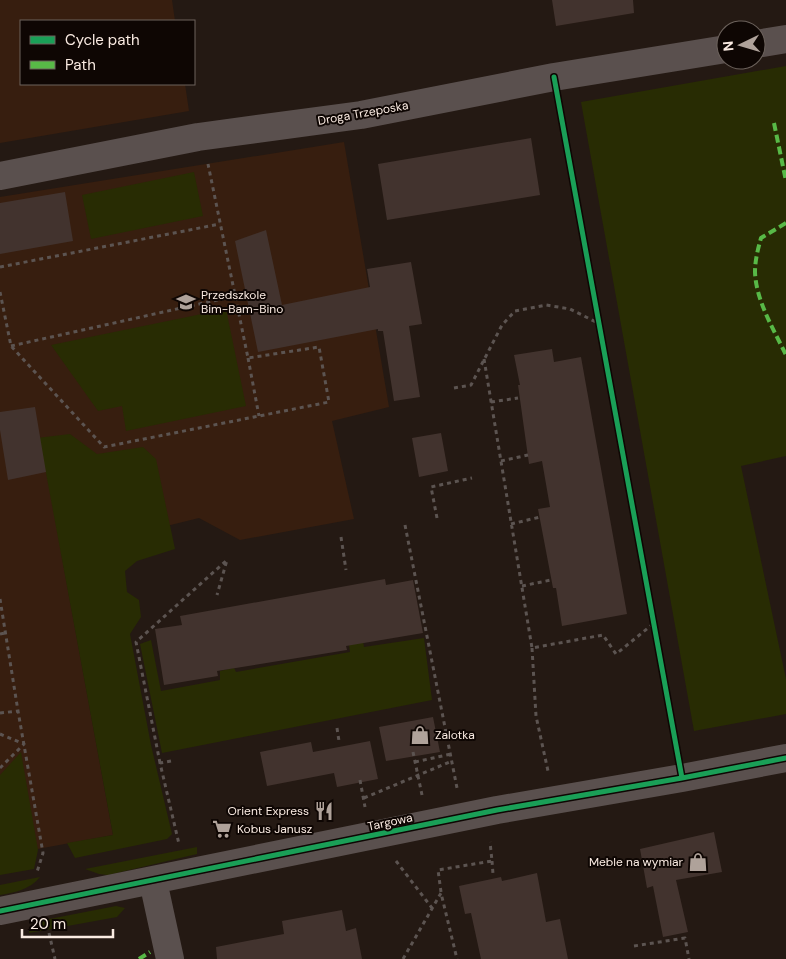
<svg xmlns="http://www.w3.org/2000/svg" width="786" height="959" font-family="'DM Sans',sans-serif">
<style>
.built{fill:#371e0f}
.green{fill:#282c03}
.building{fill:#42332e}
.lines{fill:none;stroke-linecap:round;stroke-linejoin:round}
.path{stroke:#5c5451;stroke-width:3;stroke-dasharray:4 4;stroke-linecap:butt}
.minor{stroke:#5a504e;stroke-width:28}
.quiet{stroke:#58b947;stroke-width:4;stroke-dasharray:8 4;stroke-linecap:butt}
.cycleway-casing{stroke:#0e0603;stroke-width:8}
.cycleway{stroke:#1a9f57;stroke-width:5}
.labels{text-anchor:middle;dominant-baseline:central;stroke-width:4;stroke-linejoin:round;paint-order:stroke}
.street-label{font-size:12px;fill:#faebe2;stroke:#0e0603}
.poi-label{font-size:12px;fill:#faebe2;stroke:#0e0603;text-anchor:start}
</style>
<rect width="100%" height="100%" fill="#241913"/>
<path class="built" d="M0 0H172L175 21H21V84H185L189 111 0 143Z
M344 142 389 407 332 421 354 519 240 540 199 518 61 552 113 835 0 856V197Z"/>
<path class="green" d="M786 66V456L741 466 786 679V714L694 731 581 102Z
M194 172 203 216 91 239 82 195Z
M226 309 246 406 126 431 122 406 98 411 51 345Z
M70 434 97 454 143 447 156 459 175 549 137 561 125 571 127 592 139 600 141 617 130 634 151 745 172 834 167 839 75 858 67 843 113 835 46 473 37 438Z
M424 638 432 700 162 753 140 644 151 640 161 691 220 680V671L234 668 236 672 350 652 349 645 363 641 364 647Z
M21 752 38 850 34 869 0 875V775Z
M197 847V854L108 875 99 874 85 869Z
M40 877C29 890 16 892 0 895V885Z
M116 906 125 908 117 917 29 933V929L34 922Z"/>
<path class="building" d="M552 0H633L634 13 556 26Z
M531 138 540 195 387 220 378 164Z
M65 192 73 241 0 254V203Z
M266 230 282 305 370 287 367 269 411 262 422 324 409 326 420 397 394 401 383 331H378V329L258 352 235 241Z
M552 349 554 362 581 357 627 614 562 626 556 588H553L538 509 550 507 542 461 529 464 518 385H520L514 355Z
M35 407 46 472 8 480 0 430V412Z
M441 433 448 471 419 477 412 438Z
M385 579 386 585 413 580 423 633 346 646 347 650 217 671 218 676 164 685 155 629 182 625 180 616Z
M433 717 440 752 386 761 379 727Z
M370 741 378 779 337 787 334 773 267 786 260 752 311 742 313 752Z
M714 832 722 872 676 880 688 932 663 937 653 886 647 888 640 849Z
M537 873 546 922 560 919 568 959H481L471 913 465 914 459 886 501 877 502 881Z
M342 910 346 931 356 928 362 959H217L216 947 284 934 282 921Z"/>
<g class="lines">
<path class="path" d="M559 105 677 750
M0 267 220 224
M0 292 11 346 104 447 329 402 319 347 248 358 208 164
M11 346 235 296
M248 358 259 416
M484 359 532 648 603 635 616 654 653 624
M454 388 471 385 502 325 515 311 546 305 570 309 598 323
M491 402 518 398
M501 461 528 455
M437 518 431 487 472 478
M511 524 540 517
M405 525 457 788
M341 537 346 570
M522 586 551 580
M0 599 18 711 43 853 37 872
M0 634 5 633
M532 648 536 716 548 771
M0 713 18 711
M337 728 339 741
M0 734 24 744 0 768
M413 752 422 795
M171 761 160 763 179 844
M415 762 451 754
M160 763 136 642 227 560 217 595
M360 780 365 807
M364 798 452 761
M396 861 432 908
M492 861 493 874
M441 892 438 870 492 861 490 842
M49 933 55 959
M634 946 685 938 689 959
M403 959 441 893 457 959"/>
<path class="minor" d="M756 44 786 39
M0 176 198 137 361 115 554 77 726 49
M153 881 170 959
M0 911 497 810 682 778 786 758"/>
<path class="quiet" d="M774 123 786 181
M786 223 761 238C758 249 755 260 755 272 756 301 774 330 786 355
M139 959 150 952"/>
<g class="cycleway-casing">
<path id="cycleway" d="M554 77 682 778
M0 911 497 810 682 778 786 758"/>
</g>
<use href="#cycleway" class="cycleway"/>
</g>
<defs>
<g id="school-bare" transform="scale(1.5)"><path d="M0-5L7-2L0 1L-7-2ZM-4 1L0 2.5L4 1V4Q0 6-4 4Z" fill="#afa29a" stroke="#0e0603" stroke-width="2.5" paint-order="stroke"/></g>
<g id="shop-bare" transform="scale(1.5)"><path d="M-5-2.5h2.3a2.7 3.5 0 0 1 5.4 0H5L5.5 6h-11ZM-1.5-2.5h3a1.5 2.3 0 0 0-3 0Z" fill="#afa29a" stroke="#0e0603" stroke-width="2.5" paint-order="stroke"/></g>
<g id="restaurant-bare" transform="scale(1.5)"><path d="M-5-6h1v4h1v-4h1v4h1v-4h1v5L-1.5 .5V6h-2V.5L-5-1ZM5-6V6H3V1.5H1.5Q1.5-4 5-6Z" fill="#afa29a" stroke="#0e0603" stroke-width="2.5" paint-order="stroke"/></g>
<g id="supermarket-bare" transform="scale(1.5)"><path d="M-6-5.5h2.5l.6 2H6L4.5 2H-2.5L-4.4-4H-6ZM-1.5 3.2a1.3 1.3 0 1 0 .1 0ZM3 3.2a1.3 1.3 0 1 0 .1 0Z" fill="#afa29a" stroke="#0e0603" stroke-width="2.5" paint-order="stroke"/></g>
</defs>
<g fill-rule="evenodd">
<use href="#school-bare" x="186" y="302"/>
<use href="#shop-bare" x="420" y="735"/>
<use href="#restaurant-bare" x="324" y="811"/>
<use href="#supermarket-bare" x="222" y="829"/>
<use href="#shop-bare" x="698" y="862"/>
</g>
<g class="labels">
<g class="street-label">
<text transform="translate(363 113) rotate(-10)">Droga Trzeposka</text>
<text transform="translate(390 822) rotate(-12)">Targowa</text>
</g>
<g class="poi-label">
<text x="201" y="295">Przedszkole<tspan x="201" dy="14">Bim-Bam-Bino</tspan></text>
<text x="435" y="735">Zalotka</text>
<text x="309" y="811" text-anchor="end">Orient Express</text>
<text x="237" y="829">Kobus Janusz</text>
<text x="683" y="862" text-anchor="end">Meble na wymiar</text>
</g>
</g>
<rect x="20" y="20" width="175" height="65" fill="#0e0603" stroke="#6c625c"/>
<rect x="30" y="36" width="25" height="8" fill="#1a9f57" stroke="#6c625c"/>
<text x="65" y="45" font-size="15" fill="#faebe2">Cycle path</text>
<rect x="30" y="61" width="25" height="8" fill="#58b947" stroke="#6c625c"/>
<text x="65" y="70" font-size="15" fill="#faebe2">Path</text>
<g transform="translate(741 45) rotate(265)"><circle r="24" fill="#0e0603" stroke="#6c625c"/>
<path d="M0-4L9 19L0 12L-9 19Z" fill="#afa29a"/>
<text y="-8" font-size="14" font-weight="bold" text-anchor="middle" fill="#faebe2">N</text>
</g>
<path d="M22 929v8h91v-8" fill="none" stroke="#faebe2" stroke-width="2.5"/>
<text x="30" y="929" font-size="15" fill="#faebe2" stroke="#0e0603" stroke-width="4" paint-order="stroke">20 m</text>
</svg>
